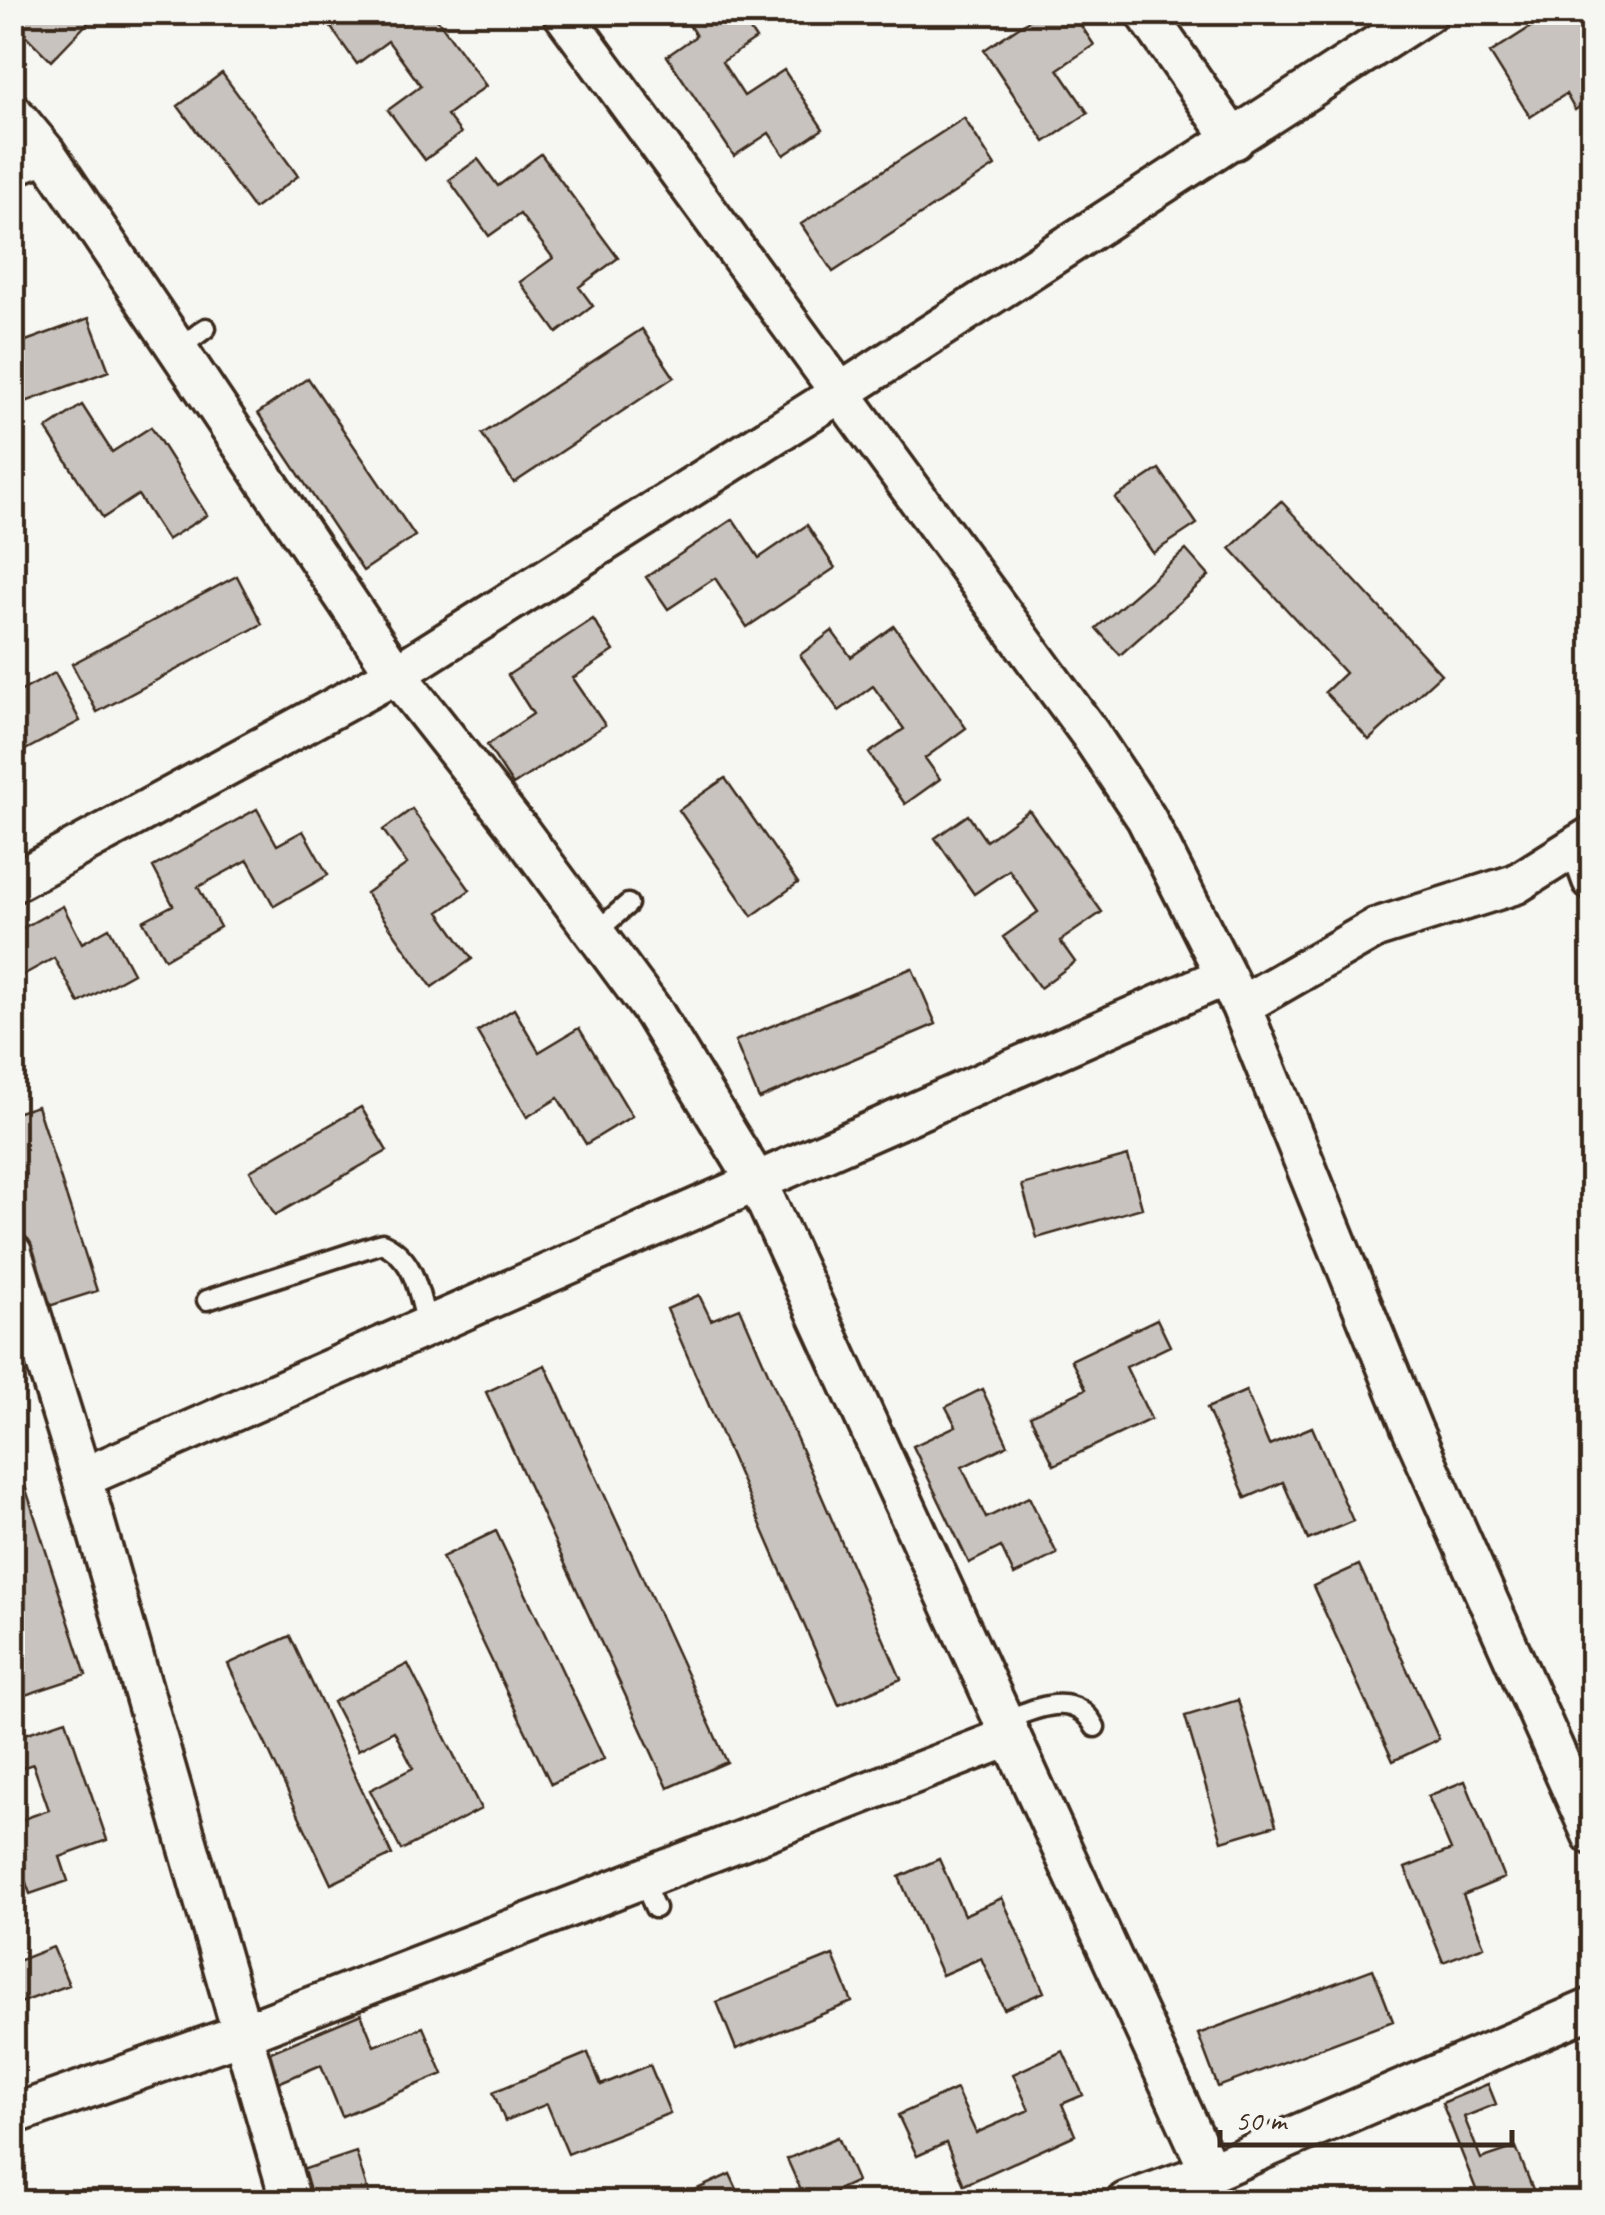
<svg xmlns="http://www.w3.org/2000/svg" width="1605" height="2215" font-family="Caveat,sans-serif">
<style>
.building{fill:#c8c3be;stroke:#3b2a1e;stroke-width:2.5}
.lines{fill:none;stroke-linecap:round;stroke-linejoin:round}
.service-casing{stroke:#3b2a1e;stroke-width:25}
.minor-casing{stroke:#3b2a1e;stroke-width:45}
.service{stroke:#f6f6f2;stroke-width:18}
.minor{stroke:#f6f6f2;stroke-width:38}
</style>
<rect width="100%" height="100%" fill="#f6f6f2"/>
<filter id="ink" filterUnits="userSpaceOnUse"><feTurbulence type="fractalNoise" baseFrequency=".01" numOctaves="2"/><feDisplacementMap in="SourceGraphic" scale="20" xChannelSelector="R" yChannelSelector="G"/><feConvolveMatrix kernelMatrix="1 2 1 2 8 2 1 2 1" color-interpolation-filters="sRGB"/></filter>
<g filter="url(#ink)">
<path class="building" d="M23 12H98L51 61 13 23Z
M320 12H432L486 86 447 115 461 133 425 160 388 110 421 86 388 41 357 64Z
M681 12H738L756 39 722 62 744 96 784 70 823 129 784 155 769 133 734 156 667 56 696 36Z
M1028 12H1072L1094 45 1058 69 1088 113 1045 142 984 50 1032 18Z
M1554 12H1592V99L1575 110 1566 94 1530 117 1490 53Z
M222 73 298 176 254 209 178 106Z
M964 118 995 166 833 272 801 224Z
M541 154 618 258 579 287 593 306 557 333 520 282 553 258 520 214 489 236 449 180 478 159 498 186Z
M89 318 109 371 12 407V346Z
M642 329 674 377 514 483 482 434Z
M308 378 415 536 363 571 258 413Z
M82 405 112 452 151 427 207 515 167 540 138 495 103 518 46 429Z
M1159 469 1197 524 1153 553 1115 498Z
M1281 501 1441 674 1369 740 1325 692 1345 673 1230 548Z
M733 519 759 558 807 525 835 568 747 627 715 578 668 609 646 577Z
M1186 550 1209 576 1120 655 1096 628Z
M237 576 262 624 97 712 72 664Z
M593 619 614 651 573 678 605 725 513 785 487 745 533 714 508 675Z
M894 626 966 728 925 758 940 779 905 804 869 753 904 729 873 686 839 711 800 655 832 631 851 657Z
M55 673 80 721 12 757V696Z
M725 778 798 883 752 916 679 810Z
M257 809 277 845 303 831 328 875 274 906 248 860 198 887 220 927 165 959 143 921 173 905 153 867Z
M412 809 470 890 439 912 472 959 432 987 366 893 407 864 383 830Z
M1029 810 1102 912 1060 941 1075 962 1040 988 1003 937 1038 912 1009 870 974 894 935 838 968 815 986 841Z
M63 906 82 943 109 928 133 973 79 1003 54 958 12 981V934Z
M912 968 936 1024 759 1099 735 1041Z
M12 1001 26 1025 12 1032Z
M514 1009 539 1052 579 1028 632 1116 586 1144 558 1098 527 1117 477 1032Z
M37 1106 97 1291 46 1307 12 1205V1114Z
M361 1107 387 1151 275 1215 250 1171Z
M1128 1156 1142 1208 1037 1238 1022 1185Z
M699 1295 711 1320 740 1308 901 1679 839 1705 667 1309Z
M1157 1319 1170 1346 1126 1367 1151 1419 1054 1465 1030 1416 1086 1389 1071 1360Z
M545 1365 727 1762 668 1788 486 1392Z
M982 1389 1008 1445 962 1467 986 1518 1029 1497 1057 1554 1014 1575 1001 1547 969 1563 913 1446 956 1426 946 1407Z
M1246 1391 1269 1445 1312 1427 1353 1521 1308 1540 1283 1482 1246 1498 1207 1408Z
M12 1446 86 1675 13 1699 12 1696Z
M496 1531 604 1759 551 1784 442 1557Z
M1359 1565 1439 1739 1393 1761 1313 1586Z
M290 1636 392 1855 331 1884 228 1664Z
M408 1664 481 1809 401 1850 370 1790 413 1768 394 1731 358 1750 333 1702Z
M1238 1700 1276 1825 1222 1841 1185 1716Z
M15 1707 25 1734 66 1720 107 1840 60 1857 68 1881 30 1894 12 1843V1823L49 1810 33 1764 12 1771V1708Z
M1465 1781 1504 1878 1463 1895 1484 1946 1443 1962 1405 1868 1451 1850 1428 1796Z
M939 1859 964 1915 1002 1898 1044 1992 1004 2009 981 1958 942 1975 899 1877Z
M53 1947 69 1985 12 2006V1963Z
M833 1955 852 2002 736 2049 717 2002Z
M1373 1969 1393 2021 1218 2087 1198 2034Z
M361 2014 374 2046 423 2027 443 2074 342 2116 321 2065 278 2083 266 2054Z
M1063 2051 1083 2095 1062 2104 1075 2135 964 2185 946 2143 917 2156 898 2115 956 2089 976 2133 1029 2110 1013 2074Z
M588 2053 601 2085 650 2065 670 2113 568 2154 547 2104 505 2121 493 2092Z
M1488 2084 1496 2104 1464 2117 1481 2159 1516 2147 1538 2202H1481L1442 2103Z
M838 2137 857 2181 835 2191 841 2202H786L803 2195 787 2159Z
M356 2152 371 2202H312L302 2170Z
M730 2174 743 2202H674L673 2200Z"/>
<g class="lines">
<g class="service-casing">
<path id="service" d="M12 257 14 256
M178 349 206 328
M595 933 628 904
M207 1300 382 1243C417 1259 418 1294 428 1328
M1002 1721C1034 1710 1074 1688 1095 1727
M642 1879 655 1908"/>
</g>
<g class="minor-casing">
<path id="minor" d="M562 12 1090 734 1146 818 1241 1006 1412 1429 1592 1835
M1145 12 1234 140
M12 112 46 153 396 674 522 834 654 1013 758 1184 1210 2172
M12 166 46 153
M1579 844 1592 880
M12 883 396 674 840 393 1428 12
M1241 1006 1376 928 1516 884 1592 836
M12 1253 82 1478 291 2202
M82 1478 1225 976
M12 2115 241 2034 1009 1737
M1126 2202 1210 2172 1592 2008"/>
</g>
<use href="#service" class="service"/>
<use href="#minor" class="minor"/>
</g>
</g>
<rect width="1605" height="2215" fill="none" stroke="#f6f6f2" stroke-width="50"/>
<rect x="25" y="25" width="1555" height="2165" fill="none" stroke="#3b2a1e" stroke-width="4" filter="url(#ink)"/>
<path d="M1220 2130v15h292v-15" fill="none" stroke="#3b2a1e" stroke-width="5"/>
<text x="1235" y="2130" font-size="30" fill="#3b2a1e" stroke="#f6f6f2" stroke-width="8" paint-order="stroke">50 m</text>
</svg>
